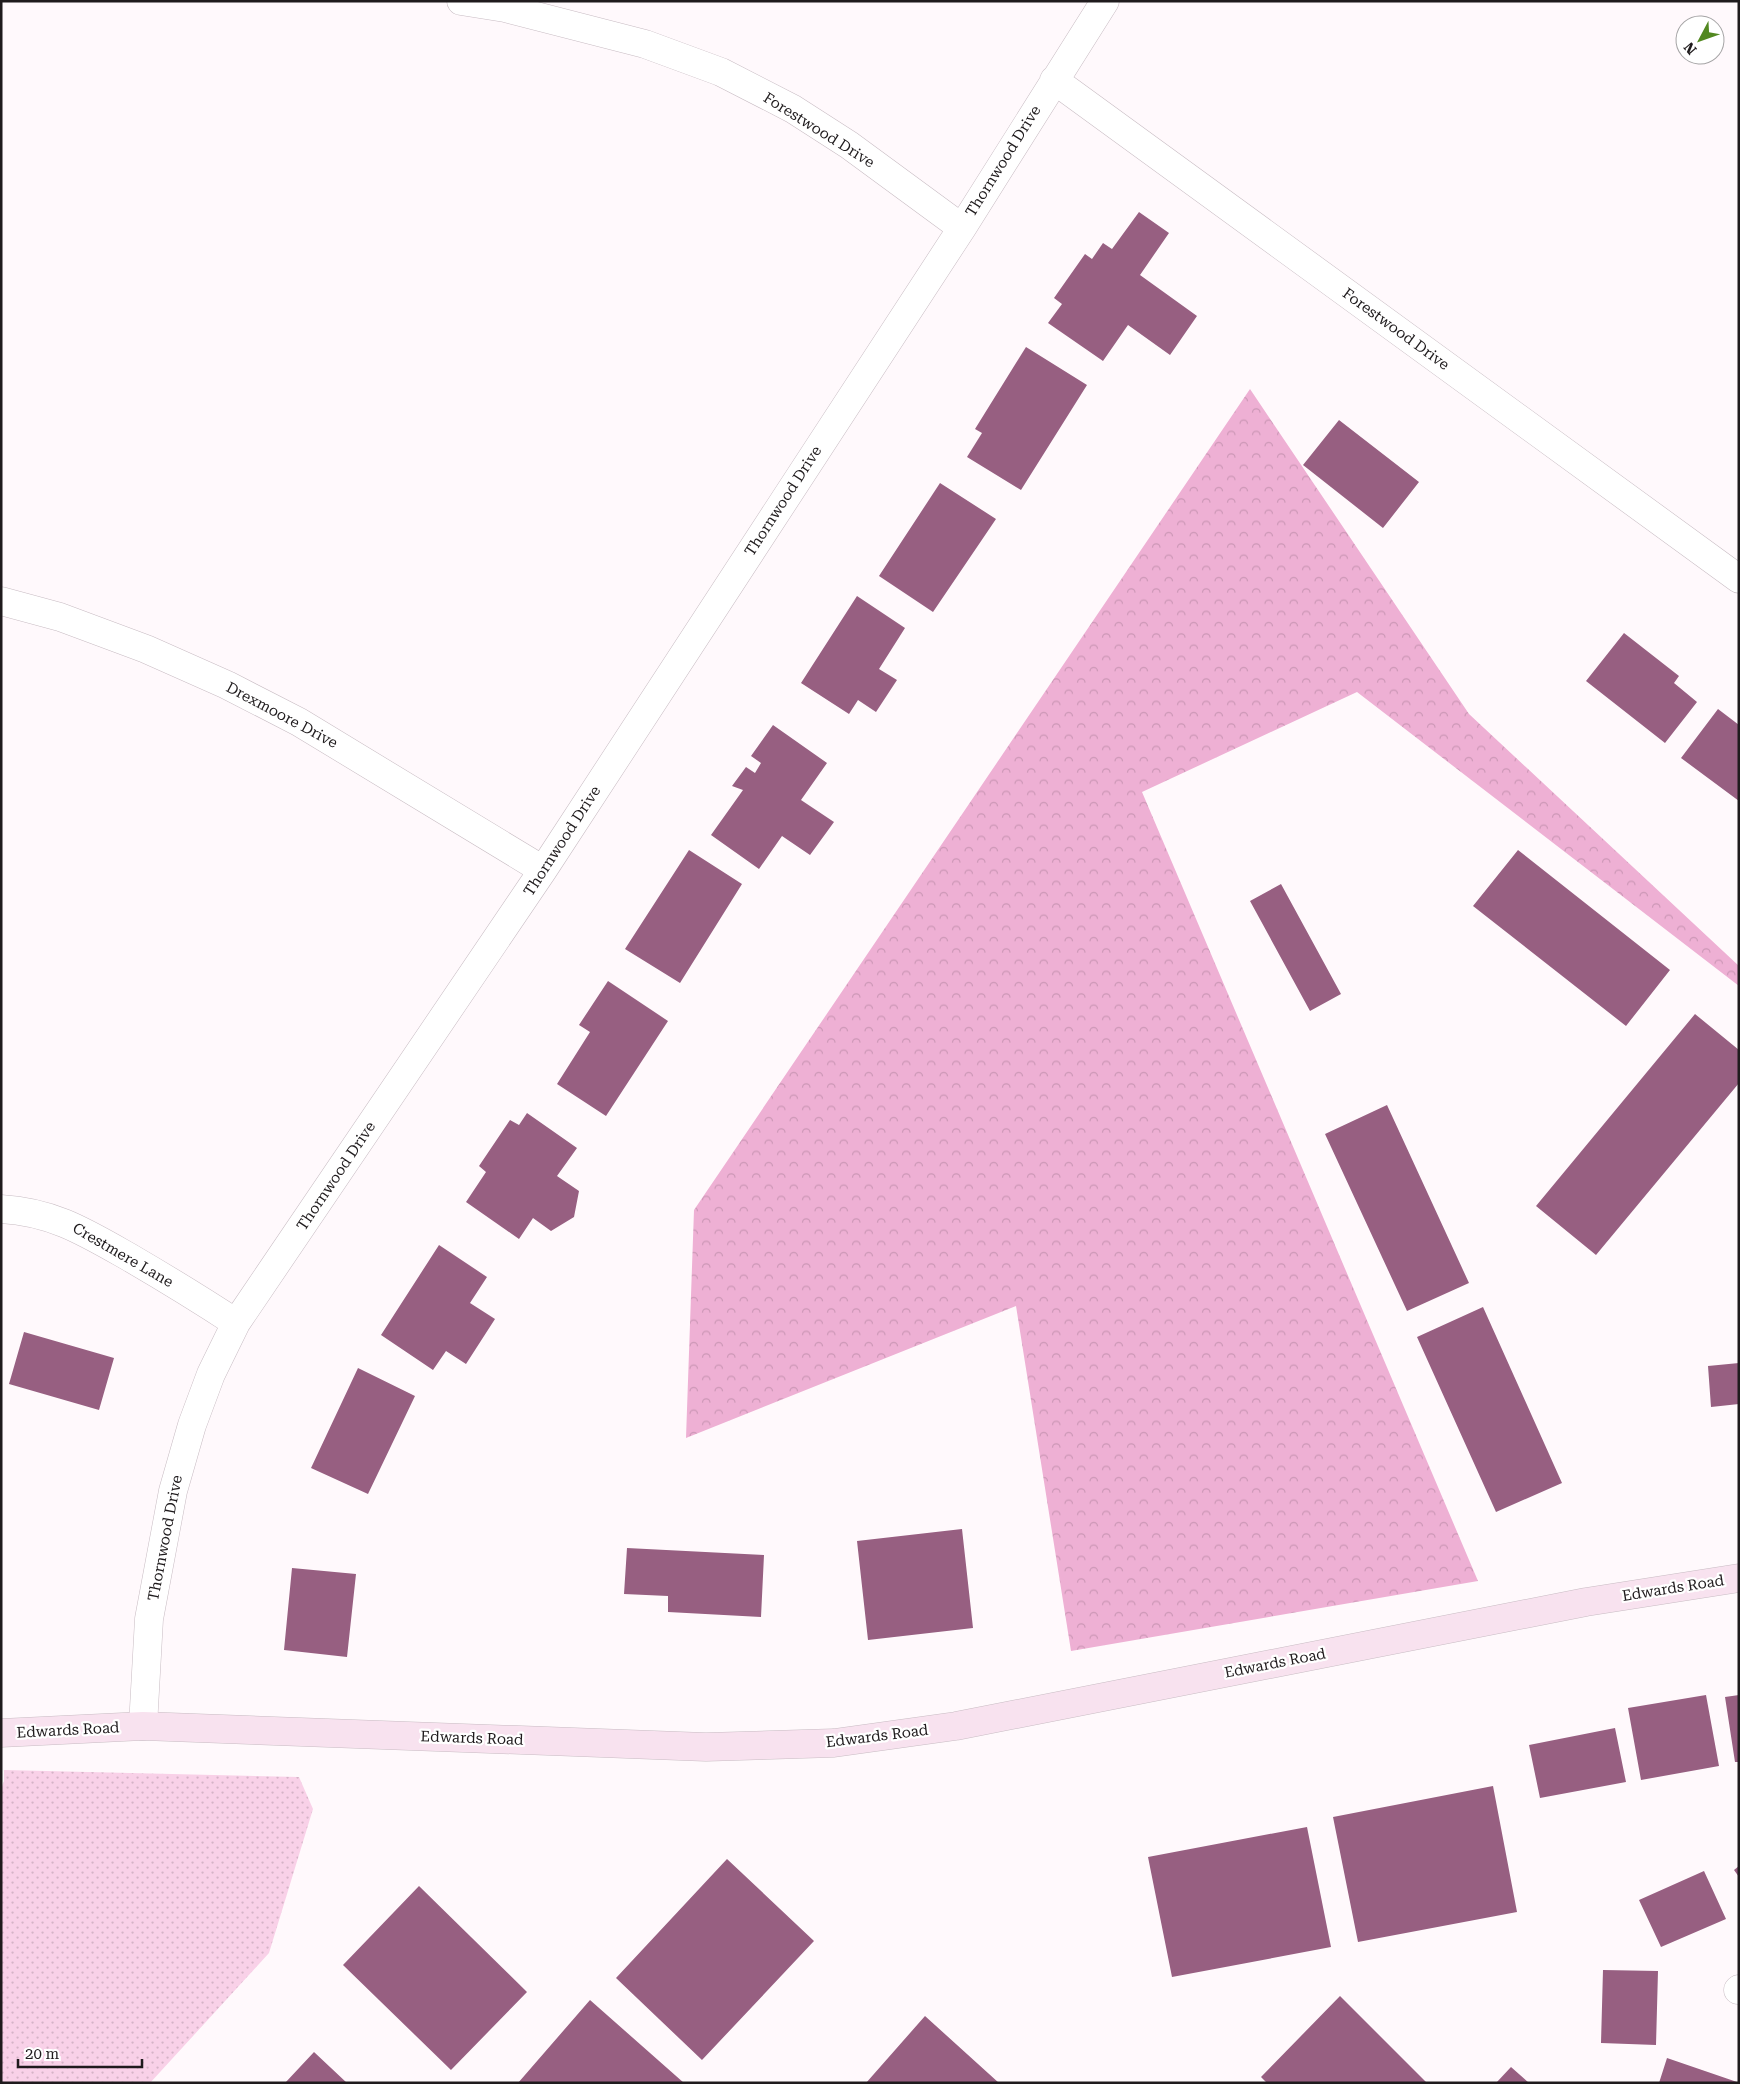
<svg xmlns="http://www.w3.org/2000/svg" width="1740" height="2084" font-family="'Roboto Serif',serif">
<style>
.grass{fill:url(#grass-dots)}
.forest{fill:url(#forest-crowns)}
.building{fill:#975f81}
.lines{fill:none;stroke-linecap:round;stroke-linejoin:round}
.minor-casing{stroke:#c8bcc3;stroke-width:29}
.secondary-casing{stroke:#c8bcc3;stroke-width:29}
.minor{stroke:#fff;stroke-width:28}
.secondary{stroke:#f8e2ef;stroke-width:28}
.labels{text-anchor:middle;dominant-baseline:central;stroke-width:4.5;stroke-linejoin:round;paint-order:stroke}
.street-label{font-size:15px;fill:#1f1b1d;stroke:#fff}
</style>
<defs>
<pattern id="grass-dots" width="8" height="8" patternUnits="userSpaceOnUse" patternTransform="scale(1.25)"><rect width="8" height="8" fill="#f9d1e8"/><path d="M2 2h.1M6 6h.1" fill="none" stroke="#d5b3c7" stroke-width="1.8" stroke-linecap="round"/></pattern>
<pattern id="forest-crowns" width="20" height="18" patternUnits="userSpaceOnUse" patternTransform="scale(1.25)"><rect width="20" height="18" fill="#eeb0d4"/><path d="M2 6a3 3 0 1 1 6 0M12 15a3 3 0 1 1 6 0" fill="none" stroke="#cc97b6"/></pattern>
</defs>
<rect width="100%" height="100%" fill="#fff9fc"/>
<path class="grass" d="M4 1770 299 1777 313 1809 269 1953 150 2083H1V1790L4 1781Z"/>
<path class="forest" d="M1250 389 1469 714 1739 966V986L1357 692 1142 792 1478 1581 1071 1651 1016 1306 686 1438 694 1210Z"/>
<path class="building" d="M1139 212 1169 233 1140 275 1197 316 1170 355 1128 325 1103 361 1048 323 1062 304 1054 298 1085 254 1092 259 1103 243 1112 249Z
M1026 347 1087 385 1021 490 967 457 982 433 975 429Z
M1339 420 1419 482 1383 528 1303 465Z
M940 483 996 519 933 612 879 576Z
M857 596 905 628 879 669 897 680 876 712 858 700 849 714 801 683Z
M1624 633 1679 676 1674 683 1697 702 1665 743 1586 681Z
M1718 709 1739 725V801L1681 758Z
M773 725 827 763 801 800 834 822 810 855 782 836 759 869 711 835 743 790 732 786 746 767 755 773 761 763 751 756Z
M689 850 742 884 680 983 625 949Z
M1518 850 1670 970 1626 1026 1473 906Z
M1281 884 1341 994 1310 1011 1250 901Z
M608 981 668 1021 606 1116 557 1084 590 1032 579 1025Z
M1695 1014 1739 1050V1083L1596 1255 1536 1206Z
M1387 1105 1469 1283 1407 1311 1325 1134Z
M527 1113 577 1148 557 1176 579 1191 574 1217 551 1231 533 1218 519 1239 466 1202 486 1172 479 1166 510 1120 519 1125Z
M439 1245 487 1277 470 1303 495 1319 466 1364 446 1351 433 1370 381 1335Z
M1483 1307 1562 1483 1496 1512 1417 1337Z
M24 1332 114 1358 99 1410 9 1384Z
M1739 1363V1404L1711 1407 1708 1366Z
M358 1368 415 1396 368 1494 311 1468Z
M962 1529 973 1628 868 1640 857 1541Z
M627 1548 764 1555 761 1617 668 1612V1596L624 1594Z
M292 1568 356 1574 347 1657 284 1650Z
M1706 1695 1719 1766 1641 1780 1628 1708Z
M1739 1695V1762H1735L1725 1697Z
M1615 1728 1626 1782 1540 1798 1529 1745Z
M1493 1786 1517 1912 1358 1942 1333 1817Z
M1307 1827 1331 1947 1172 1977 1148 1857Z
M727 1859 814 1941 702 2060 616 1978Z
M1739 1866V1877L1734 1870Z
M1704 1871 1726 1919 1661 1947 1639 1900Z
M419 1886 527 1992 451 2070 343 1965Z
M1603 1970 1658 1971 1656 2045 1601 2043Z
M1340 1996 1427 2083H1267L1261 2077Z
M590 2000 684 2083H518Z
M925 2016 999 2083H866Z
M314 2052 347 2083H285Z
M1667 2058 1737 2082V2083H1659Z
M1511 2067 1529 2083H1496Z"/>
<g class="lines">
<g class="minor-casing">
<path id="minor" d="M461 1 505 8 645 44 721 72 793 109 849 145 962 228
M1054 80 1739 579
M1 601 60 617 146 649 227 685 299 722 543 870
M1 1209C53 1212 85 1232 129 1257 165 1278 201 1300 236 1323
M143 1726 149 1619 173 1491 192 1425 211 1374 236 1323 543 870 962 228 1105 1
M1738 1990 1739 1989"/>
</g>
<g class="secondary-casing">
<path id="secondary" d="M1 1733 143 1726 706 1747 834 1743 956 1726 1586 1602 1739 1578"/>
</g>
<use href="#minor" class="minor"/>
<use href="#secondary" class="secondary"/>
</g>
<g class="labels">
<g class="street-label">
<text transform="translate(819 130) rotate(32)">Forestwood Drive</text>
<text transform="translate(1003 161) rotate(-58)">Thornwood Drive</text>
<text transform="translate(1396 329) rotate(36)">Forestwood Drive</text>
<text transform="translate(783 501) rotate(-57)">Thornwood Drive</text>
<text transform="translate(282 715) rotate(28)">Drexmoore Drive</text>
<text transform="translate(562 841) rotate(-57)">Thornwood Drive</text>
<text transform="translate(336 1176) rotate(-56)">Thornwood Drive</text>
<text transform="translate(123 1255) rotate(30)">Crestmere Lane</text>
<text transform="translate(165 1538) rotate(-79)">Thornwood Drive</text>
<text transform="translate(1673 1588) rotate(-9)">Edwards Road</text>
<text transform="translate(1275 1663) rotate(-11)">Edwards Road</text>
<text transform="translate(68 1730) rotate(-3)">Edwards Road</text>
<text transform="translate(877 1736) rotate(-7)">Edwards Road</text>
<text transform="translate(472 1738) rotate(2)">Edwards Road</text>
</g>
</g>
<rect width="1740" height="2084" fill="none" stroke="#1f1b1d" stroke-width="5"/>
<g transform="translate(1700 40) rotate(229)"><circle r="24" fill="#ffffff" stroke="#a5a4a5"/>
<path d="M0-4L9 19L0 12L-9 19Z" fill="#528820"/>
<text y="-8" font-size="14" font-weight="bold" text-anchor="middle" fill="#1f1b1d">N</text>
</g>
<path d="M18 2059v8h124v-8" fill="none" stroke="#1f1b1d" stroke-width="2.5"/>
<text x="25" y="2059" font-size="15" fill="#1f1b1d" stroke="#ffffff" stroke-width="4" paint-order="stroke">20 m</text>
</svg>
